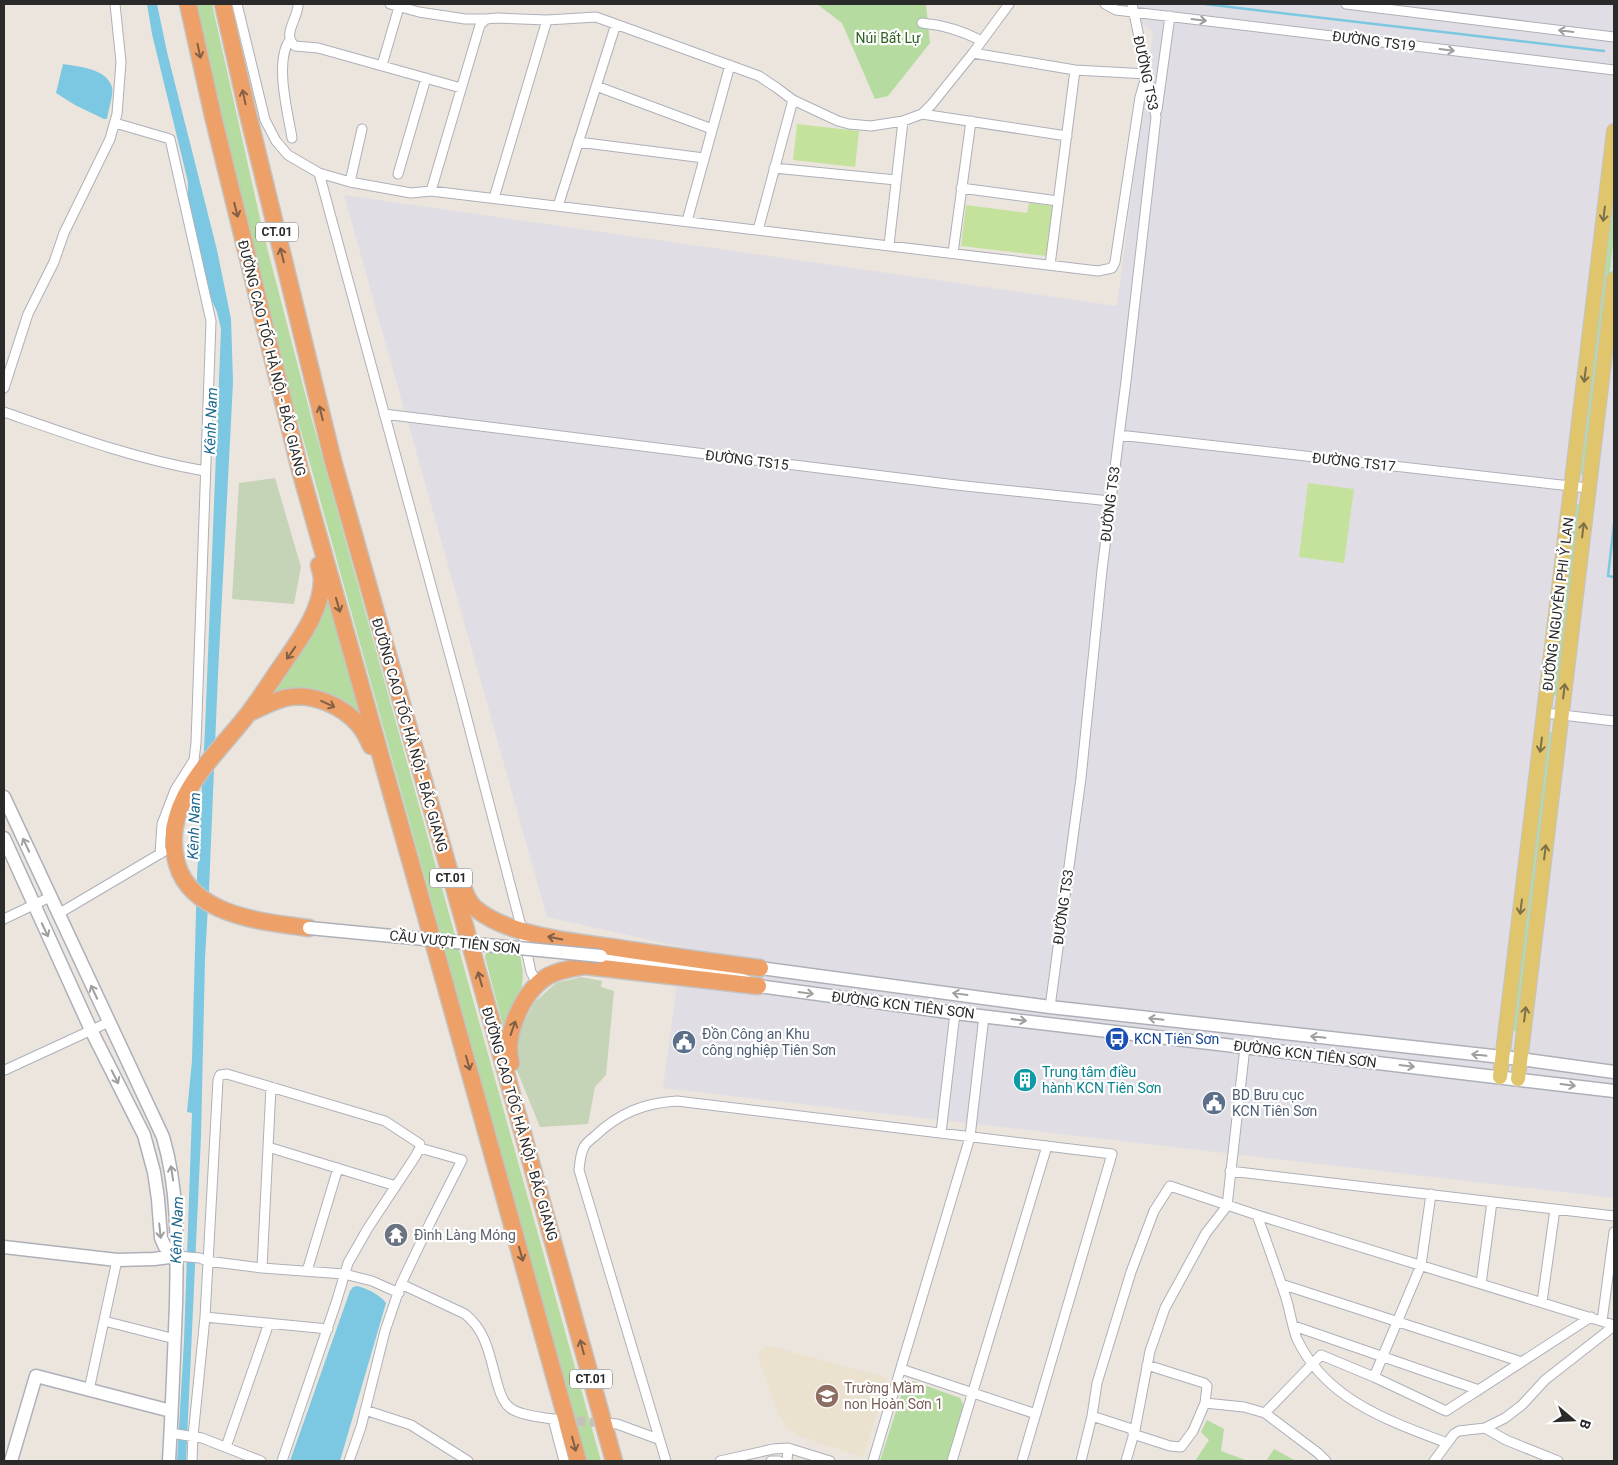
<svg xmlns="http://www.w3.org/2000/svg" width="1618" height="1465" font-family="Roboto,sans-serif">
<style>
.industrial{fill:#e0dee4}
.education{fill:#ebe1cf}
.green{fill:#b5dba0}
.cemetery{fill:#c5d3b7}
.pitch{fill:#c5e29d}
.water{fill:#7cc7e1}
.lines{fill:none;stroke-linecap:round;stroke-linejoin:round}
.stream{stroke:#7cc7e1;stroke-width:2.5}
.street-tunnel{stroke:#c4c0ba;stroke-width:9;stroke-dasharray:9 4.5;stroke-linecap:butt}
.street-casing{stroke:#aeb0b9;stroke-width:11}
.secondary-casing{stroke:#aeb0b9;stroke-width:15}
.primary-casing{stroke:#c3c3c3;stroke-width:16}
.highway-casing{stroke:#c3c3c3;stroke-width:19}
.street{stroke:#fff;stroke-width:9}
.secondary{stroke:#fff;stroke-width:12}
.primary{stroke:#e1c56c;stroke-width:14}
.highway{stroke:#eda067;stroke-width:16}
.secondary-bridge-casing{stroke:#aeb0b9;stroke-width:15;stroke-linecap:butt}
.secondary-bridge{stroke:#fff;stroke-width:12}
.oneway{stroke:#9f9f9f}
.oneway2{stroke:#825f45}
.oneway3{stroke:#7c7048}
.labels{text-anchor:middle;dominant-baseline:central;stroke-width:4.5;stroke-linejoin:round;paint-order:stroke}
.shield{fill:#fff;stroke:#6a6a6a;stroke-width:1}
.shield-label{font-size:12px;font-weight:bold;fill:#2a2a2a}
.park-label{font-size:14px;fill:#2f6022;stroke:#fff}
.street-label{font-size:14px;fill:#2a2a2a;stroke:#fff}
.service-label{font-size:14px;fill:#4e5e75;stroke:#fff;text-anchor:start}
.transit-label{font-size:14px;fill:#164399;stroke:#fff;text-anchor:start}
.culture-label{font-size:14px;fill:#0d838f;stroke:#fff;text-anchor:start}
.worship-label{font-size:14px;fill:#5b616d;stroke:#fff;text-anchor:start}
.education-label{font-size:14px;fill:#785e54;stroke:#fff;text-anchor:start}
.water-label{font-size:15px;font-style:italic;fill:#1c678d;stroke:#fff}
</style>
<rect width="100%" height="100%" fill="#ebe5de"/>
<path class="industrial" d="M1114 4H1614V1198L663 1088 682 947 547 917 344 195 1117 306 1153 32Z"/>
<path class="education" d="M770 1346 888 1378 863 1457 798 1436 788 1428 778 1414 757 1354 765 1347Z"/>
<path class="green" d="M197 4H212L263 232 312 420 601 1461H587L269 316 248 229Z
M817 4H926L930 43 888 96 875 99 842 23Z
M1614 197V237L1585 472 1582 476 1580 471Z
M1577 504 1580 505 1558 692 1555 696 1553 695 1575 505Z
M326 592 365 718 349 706 267 695Z
M1550 732 1552 733V736L1549 768 1517 1032 1512 1030 1548 734Z
M487 950 519 952C529 986 517 1002 505 1033L485 957Z
M913 1381 960 1398 963 1404V1409L948 1461H880L904 1386Z
M1207 1420 1224 1429 1221 1451 1248 1461H1195L1209 1440 1201 1432Z
M1274 1449 1296 1461H1266Z"/>
<path class="cemetery" d="M275 478 301 567 294 604 232 599 239 483Z
M581 977 602 981 601 987 614 991 606 1075 595 1087 588 1124 540 1127 516 1068 520 1029 535 1002 556 983Z"/>
<path class="pitch" d="M797 124 859 131 855 167 793 160Z
M1029 203 1054 206 1047 256 961 246 966 205 1027 213Z
M1308 483 1354 489 1344 563 1299 557Z"/>
<path class="water" d="M147 4H157L167 52 217 250 231 319 233 382 218 674 209 889 205 958 201 1136 186 1461H177L184 1341 192 1113 187 1112 192 1061 197 877 205 730 221 329 217 312 212 301 186 197 188 194V182L152 34Z
M63 64C79 67 106 68 112 87 114 93 108 111 107 119H104L75 105 56 93Z
M357 1286C367 1288 380 1295 386 1303L340 1461H290L350 1291 353 1287Z"/>
<g class="lines">
<path class="stream" d="M1205 4 1604 51
M1614 524 1608 576 1614 577"/>
<path class="street-tunnel" d="M563 1420 605 1423"/>
<g class="street-casing">
<path id="street" d="M237 4 265 120 276 141 288 155 319 173 350 182 411 193 431 191 1098 271 1112 268 1115 262 1140 97 1147 74 1075 70 973 53
M298 4C299 17 281 35 295 46L318 48 461 88
M390 4 419 12 465 19H486L497 18 547 20 596 17 759 76 777 88 793 100 838 121 849 124 871 126 903 121 922 114 932 104 973 53 1009 4
M1105 4 1116 10 1614 70
M1346 4 1614 37
M922 23C943 25 963 31 982 41
M290 40C274 60 288 114 292 138
M382 65 399 7
M596 86 712 129
M1157 110 1170 16
M922 114 1067 136
M115 123 170 139 211 321 196 743 194 760 175 790 162 824 160 854
M578 142 704 158
M774 168 896 180
M319 173 461 696 522 930 531 972 538 985
M398 174 426 78
M350 182 362 129
M961 188 1058 201
M431 191 480 25 486 19
M494 198 547 20
M558 206 616 24
M687 221 730 65
M758 230 793 100
M889 245 903 121
M953 253 971 121
M1050 265 1075 70
M4 388 28 314 54 262 64 233 110 139 117 114 121 62 115 4
M4 412C70 435 135 459 205 471
M384 414 956 485 1110 501
M1119 435 1588 488
M1545 713 1614 721
M58 914 163 852
M4 919 50 897
M1050 1007 1081 778 1102 570 1126 381 1156 117 1132 4
M5 1070 109 1022
M941 1133 955 1013
M268 1147 396 1186
M1230 1171 1614 1216
M1257 1215C1267 1243 1277 1270 1286 1298 1290 1311 1292 1326 1297 1339 1326 1400 1389 1421 1447 1443
M177 1256 200 1258 207 1261 262 1268 344 1274 372 1281 399 1293
M262 1268 271 1087
M307 1271 338 1168
M401 1284 465 1314C488 1332 490 1360 498 1386 500 1393 503 1402 509 1407 519 1416 547 1418 561 1420
M1281 1284 1522 1362
M1481 1284 1492 1202
M1542 1302 1555 1209
M205 1317 328 1329
M104 1321 175 1339
M1602 1321 1614 1232
M1294 1326 1479 1390
M1147 1365 1204 1383 1207 1386 1205 1403
M901 1369 1036 1414
M1374 1377 1421 1265 1431 1194
M89 1390 117 1260
M365 1410 411 1425 468 1461
M1265 1413 1321 1355 1374 1377 1446 1411 1591 1317
M1092 1416 1135 1430
M553 1419 564 1461
M605 1423 617 1424 658 1439
M1485 1428 1506 1440 1558 1461
M170 1433 202 1438 261 1461
M1133 1434 1170 1446 1181 1447 1193 1431 1205 1403 1244 1407 1265 1413 1318 1453 1326 1461
M226 1447 269 1323
M192 1461 193 1436 205 1317 218 1080 220 1075 227 1074 385 1121 420 1144V1148L415 1157 368 1228 348 1263 336 1303 282 1461
M349 1461 361 1427 385 1331 401 1284 430 1223 462 1160 420 1148
M666 1461 579 1170C580 1162 580 1155 584 1147 586 1143 591 1139 595 1136 619 1113 644 1103 677 1101L1112 1154 1022 1461
M720 1461 773 1449 788 1448 830 1461
M771 1461H779
M787 1461 788 1448
M873 1461 970 1137 984 1016
M952 1461 1047 1146
M1081 1461 1092 1416 1097 1383 1131 1272 1154 1211 1170 1186 1257 1215 1614 1325
M1126 1461 1135 1430 1150 1351 1165 1308 1206 1233 1227 1206 1245 1047
M1434 1461 1454 1434 1459 1431 1485 1428 1505 1418 1522 1405 1545 1380 1614 1326"/>
</g>
<g class="secondary-casing">
<path id="secondary" d="M4 797 163 1137C179 1191 177 1248 176 1304 174 1357 172 1409 169 1461
M4 838 91 1030 144 1135 154 1172 158 1199 161 1238 165 1247 177 1256
M601 956 720 972 758 986 955 1013 1614 1091
M753 969 760 968 1050 1007 1520 1059 1614 1072
M4 1247 117 1260 154 1259 177 1256
M11 1461 36 1376 171 1411"/>
</g>
<g class="primary-casing">
<path id="primary" d="M1500 1077 1614 131
M1518 1079 1614 279"/>
</g>
<g class="highway-casing">
<path id="highway" d="M188 4 213 116 300 470 440 966 578 1461
M223 4 247 110 333 461 474 958 614 1461
M249 713C260 708 273 701 285 698 311 692 342 705 359 725 364 731 368 739 371 746
M461 882C465 892 467 901 475 908 507 936 576 942 617 948 664 955 712 962 760 968
M309 928C264 922 192 916 177 864 159 803 215 757 248 714 262 696 274 676 287 658 303 635 322 608 322 579 322 575 320 569 319 565
M511 1063C503 1035 523 991 548 976 560 970 573 968 585 966L758 986"/>
</g>
<use href="#street" class="street"/>
<use href="#secondary" class="secondary"/>
<use href="#primary" class="primary"/>
<use href="#highway" class="highway"/>
<g class="secondary-bridge-casing">
<path id="secondary-bridge" d="M309 928 601 956"/>
</g>
<use href="#secondary-bridge" class="secondary-bridge"/>
</g>
<defs><path id="oneway-shaft" d="M-6 0H5M1.5-3L5.5 0L1.5 3" fill="none" stroke-width="1.6" stroke-linecap="round" stroke-linejoin="round" transform="scale(1.25)"/></defs>
<g class="oneway">
<use href="#oneway-shaft" transform="translate(1199 20) rotate(7)"/>
<use href="#oneway-shaft" transform="translate(1566 31) rotate(-173)"/>
<use href="#oneway-shaft" transform="translate(1447 50) rotate(7)"/>
<use href="#oneway-shaft" transform="translate(26 845) rotate(-115)"/>
<use href="#oneway-shaft" transform="translate(45 930) rotate(65)"/>
<use href="#oneway-shaft" transform="translate(94 992) rotate(-115)"/>
<use href="#oneway-shaft" transform="translate(806 993) rotate(8)"/>
<use href="#oneway-shaft" transform="translate(960 994) rotate(-172)"/>
<use href="#oneway-shaft" transform="translate(1156 1019) rotate(-174)"/>
<use href="#oneway-shaft" transform="translate(1019 1020) rotate(7)"/>
<use href="#oneway-shaft" transform="translate(1318 1037) rotate(-174)"/>
<use href="#oneway-shaft" transform="translate(1479 1055) rotate(-174)"/>
<use href="#oneway-shaft" transform="translate(1407 1066) rotate(7)"/>
<use href="#oneway-shaft" transform="translate(115 1077) rotate(63)"/>
<use href="#oneway-shaft" transform="translate(1568 1085) rotate(7)"/>
<use href="#oneway-shaft" transform="translate(172 1173) rotate(-99)"/>
<use href="#oneway-shaft" transform="translate(160 1231) rotate(84)"/>
</g>
<g class="oneway2">
<use href="#oneway-shaft" transform="translate(199 51) rotate(78)"/>
<use href="#oneway-shaft" transform="translate(244 97) rotate(-102)"/>
<use href="#oneway-shaft" transform="translate(236 210) rotate(76)"/>
<use href="#oneway-shaft" transform="translate(282 255) rotate(-104)"/>
<use href="#oneway-shaft" transform="translate(321 413) rotate(-104)"/>
<use href="#oneway-shaft" transform="translate(338 605) rotate(74)"/>
<use href="#oneway-shaft" transform="translate(291 653) rotate(125)"/>
<use href="#oneway-shaft" transform="translate(328 704) rotate(25)"/>
<use href="#oneway-shaft" transform="translate(555 938) rotate(-168)"/>
<use href="#oneway-shaft" transform="translate(480 979) rotate(-106)"/>
<use href="#oneway-shaft" transform="translate(513 1028) rotate(-71)"/>
<use href="#oneway-shaft" transform="translate(468 1063) rotate(74)"/>
<use href="#oneway-shaft" transform="translate(521 1254) rotate(74)"/>
<use href="#oneway-shaft" transform="translate(582 1347) rotate(-105)"/>
<use href="#oneway-shaft" transform="translate(574 1444) rotate(75)"/>
</g>
<g class="oneway3">
<use href="#oneway-shaft" transform="translate(1604 214) rotate(97)"/>
<use href="#oneway-shaft" transform="translate(1585 375) rotate(97)"/>
<use href="#oneway-shaft" transform="translate(1583 530) rotate(-83)"/>
<use href="#oneway-shaft" transform="translate(1564 691) rotate(-83)"/>
<use href="#oneway-shaft" transform="translate(1541 745) rotate(97)"/>
<use href="#oneway-shaft" transform="translate(1545 852) rotate(-83)"/>
<use href="#oneway-shaft" transform="translate(1521 907) rotate(97)"/>
<use href="#oneway-shaft" transform="translate(1525 1014) rotate(-83)"/>
</g>
<defs>
<g id="bus-disc" transform="scale(1.25)"><circle r="9.5" fill="#1a4fb4" stroke="#fff"/><path d="M-5-6H5V4H4V6H2V4H-2V6H-4V4H-5ZM-3.5-4V0h7V-4ZM-3.5 1.2v1.5H-2V1.2ZM2 1.2v1.5H3.5V1.2Z" fill="#fff"/></g>
<g id="civic-disc" transform="scale(1.25)"><circle r="9.5" fill="#5c6f8a" stroke="#fff"/><path d="M-.6-6.5H3V-4.5H.6V-3L4-1V1h2V6H-6V1h2V-1L-.6-3ZM-1.2 2.5V6h2.4V2.5Z" fill="#fff"/></g>
<g id="building-disc" transform="scale(1.25)"><circle r="9.5" fill="#0f9aa8" stroke="#fff"/><path d="M-4-6H4V6H1V3H-1V6H-4ZM-2.5-4.3h1.7v1.8h-1.7ZM.8-4.3h1.7v1.8H.8ZM-2.5-1h1.7V.8h-1.7ZM.8-1h1.7V.8H.8Z" fill="#fff"/></g>
<g id="temple-disc" transform="scale(1.25)"><circle r="9.5" fill="#6b7280" stroke="#fff"/><path d="M0-6L5-2H3V0L6.5 2.5H4V6H1.5V3h-3V6H-4V2.5H-6.5L-3 0V-2H-5Z" fill="#fff"/></g>
<g id="school-disc" transform="scale(1.25)"><circle r="9.5" fill="#8d6e63" stroke="#fff"/><path d="M0-5L7-2L0 1L-7-2ZM-4 1L0 2.5L4 1V4Q0 6-4 4Z" fill="#fff"/></g>
</defs>
<g fill-rule="evenodd">
<use href="#bus-disc" x="1117" y="1039"/>
<use href="#civic-disc" x="684" y="1042"/>
<use href="#building-disc" x="1025" y="1080"/>
<use href="#civic-disc" x="1214" y="1103"/>
<use href="#temple-disc" x="396" y="1235"/>
<use href="#school-disc" x="827" y="1396"/>
</g>
<g class="labels">
<g class="shield">
<rect x="256" y="222.5" width="42" height="19" rx="4"/>
<rect x="430" y="868.5" width="42" height="19" rx="4"/>
<rect x="570" y="1369.5" width="42" height="19" rx="4"/>
</g>
<g class="shield-label">
<text x="277" y="232">CT.01</text>
<text x="451" y="878">CT.01</text>
<text x="591" y="1379">CT.01</text>
</g>
<g class="park-label">
<text x="888" y="38">Núi Bất Lự</text>
</g>
<g class="street-label">
<text transform="translate(1374 41) rotate(7)">ĐƯỜNG TS19</text>
<text transform="translate(1146 73) rotate(78)">ĐƯỜNG TS3</text>
<text transform="translate(272 358) rotate(76)">ĐƯỜNG CAO TỐC HÀ NỘI - BẮC GIANG</text>
<text transform="translate(747 460) rotate(7)">ĐƯỜNG TS15</text>
<text transform="translate(1354 462) rotate(6)">ĐƯỜNG TS17</text>
<text transform="translate(1110 504) rotate(-83)">ĐƯỜNG TS3</text>
<text transform="translate(1558 604) rotate(-83)">ĐƯỜNG NGUYÊN PHI Ỷ LAN</text>
<text transform="translate(410 735) rotate(74)">ĐƯỜNG CAO TỐC HÀ NỘI - BẮC GIANG</text>
<text transform="translate(1063 907) rotate(-82)">ĐƯỜNG TS3</text>
<text transform="translate(455 942) rotate(6)">CẦU VƯỢT TIÊN SƠN</text>
<text transform="translate(903 1005) rotate(7)">ĐƯỜNG KCN TIÊN SƠN</text>
<text transform="translate(1305 1054) rotate(7)">ĐƯỜNG KCN TIÊN SƠN</text>
<text transform="translate(520 1124) rotate(74)">ĐƯỜNG CAO TỐC HÀ NỘI - BẮC GIANG</text>
</g>
<g class="service-label">
<text x="702" y="1034">Đồn Công an Khu<tspan x="702" dy="16">công nghiệp Tiên Sơn</tspan></text>
<text x="1232" y="1095">BD Bưu cục<tspan x="1232" dy="16">KCN Tiên Sơn</tspan></text>
</g>
<g class="transit-label">
<text x="1134" y="1039">KCN Tiên Sơn</text>
</g>
<g class="culture-label">
<text x="1042" y="1072">Trung tâm điều<tspan x="1042" dy="16">hành KCN Tiên Sơn</tspan></text>
</g>
<g class="worship-label">
<text x="414" y="1235">Đình Làng Móng</text>
</g>
<g class="education-label">
<text x="844" y="1388">Trường Mầm<tspan x="844" dy="16">non Hoàn Sơn 1</tspan></text>
</g>
<g class="water-label">
<text transform="translate(211 421) rotate(-88)">Kênh Nam</text>
<text transform="translate(194 826) rotate(-88)">Kênh Nam</text>
<text transform="translate(177 1230) rotate(-88)">Kênh Nam</text>
</g>
</g>
<rect width="1618" height="1465" fill="none" stroke="#2a2a2a" stroke-width="10"/>
<g transform="translate(1573 1420) rotate(109)" stroke="#ffffff" stroke-width="4" paint-order="stroke">
<path d="M0-4L9 19L0 12L-9 19Z" fill="#2a2a2a"/>
<text y="-8" font-size="14" font-weight="bold" text-anchor="middle" fill="#2a2a2a">B</text>
</g>
</svg>
